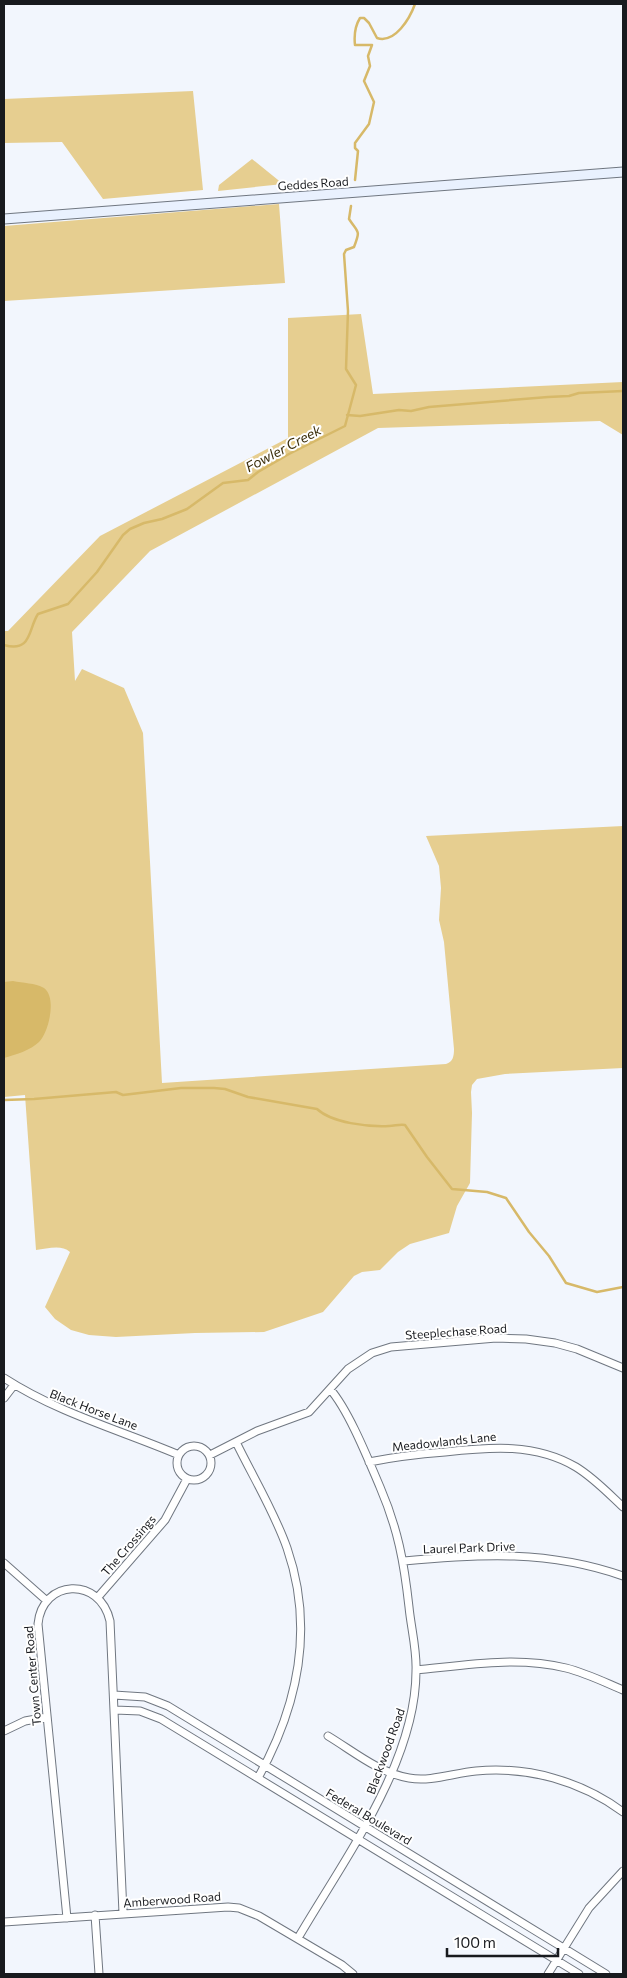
<svg xmlns="http://www.w3.org/2000/svg" width="627" height="1978" font-family="Commissioner,sans-serif">
<style>
.green{fill:#e6ce90}
.water{fill:#d7b969}
.lines{fill:none;stroke-linecap:round;stroke-linejoin:round}
.stream{stroke:#d7b969;stroke-width:2.5}
.street-casing{stroke:#707781;stroke-width:9}
.secondary-casing{stroke:#707781;stroke-width:11}
.street{stroke:#fff;stroke-width:7}
.secondary{stroke:#e9f1fe;stroke-width:9}
.labels{text-anchor:middle;dominant-baseline:central;stroke-width:4;stroke-linejoin:round;paint-order:stroke}
.street-label{font-size:12px;fill:#181a1e;stroke:#fff}
.water-label{font-size:14px;font-style:italic;fill:#3a2d09;stroke:#fff}
</style>
<rect width="100%" height="100%" fill="#f2f6fd"/>
<path class="green" d="M193 91 203 190 103 199 62 142 4 143V99Z
M252 159 283 184 218 191 219 185Z
M279 204 285 283 4 301V226Z
M361 314 373 394 623 382V435L600 421 378 428 150 551 72 632 75 681 82 669 124 688 143 733 162 1083 446 1064C453 1062 454 1056 454 1049L444 942 439 920 441 888 439 866 426 836 623 826V1068L505 1074 477 1079 472 1085 471 1092 472 1113 470 1183 457 1206 449 1233 410 1244 398 1252 380 1270 362 1272 354 1276 323 1312 264 1332 195 1333 116 1337 89 1335 71 1330 55 1319 45 1307 70 1252C61 1244 47 1249 36 1250L25 1095 4 1097V631H8L100 536 288 438V318Z"/>
<path class="water" d="M13 981C23 983 35 983 44 988 57 997 49 1032 39 1042 31 1050 15 1055 4 1058V982Z"/>
<g class="lines">
<path class="stream" d="M355 180 358 151 355 148V143L369 124 374 102 364 81 370 66 368 56 372 45H355C354 36 355 26 360 18H364L369 23 377 38C395 44 410 18 415 4
M347 415 360 416 399 410 411 411 429 407 548 397 569 396 579 393 623 391
M4 645C32 653 28 629 38 614L68 604 97 572 123 535 130 529 144 523 162 519 187 509 223 483 248 480 258 472 289 454 345 426 356 385 346 369 348 311 344 254 346 250 354 247C361 229 358 233 349 219L351 206
M4 1100 34 1099 116 1092 123 1095 181 1088H214L225 1089 248 1097 317 1109C332 1123 368 1127 389 1126 395 1126 399 1124 405 1125L427 1157 452 1189 487 1192 506 1198 529 1232 549 1256 566 1283 597 1292 623 1287"/>
<g class="street-casing">
<path id="street" d="M4 1378C58 1413 120 1430 179 1455
M4 1398 14 1385
M236 1442C253 1477 274 1511 287 1548 315 1629 298 1706 258 1778
M177 1463a17 17 0 1 1 34 0a17 17 0 1 1-34 0Z
M210 1455 257 1431 309 1412 348 1369 372 1353 391 1347 496 1338 526 1339 555 1343 577 1349 623 1368
M369 1462C394 1457 419 1454 445 1452 491 1447 535 1443 576 1467 594 1478 608 1493 623 1507
M404 1561C480 1554 549 1550 623 1576
M4 1563 47 1601
M98 1597 165 1520 187 1479
M416 1670C466 1665 517 1656 566 1668 586 1673 604 1682 623 1690
M114 1695 145 1697 168 1706 606 1974
M115 1710 140 1711 161 1719 579 1974
M4 1731 25 1721 47 1717
M328 1736C353 1751 379 1773 409 1778 431 1782 454 1773 476 1771 528 1766 581 1781 623 1812
M95 1915 99 1974
M67 1918 38 1624C42 1579 100 1576 110 1621L123 1913
M4 1922 228 1907 239 1908 259 1916 342 1965 353 1974
M298 1938C343 1861 416 1763 416 1671 417 1650 411 1628 409 1607 404 1562 398 1529 380 1487 368 1459 349 1411 330 1389
M548 1974 589 1908 623 1871"/>
</g>
<g class="secondary-casing">
<path id="secondary" d="M4 219 623 172"/>
</g>
<use href="#street" class="street"/>
<use href="#secondary" class="secondary"/>
</g>
<g class="labels">
<g class="street-label">
<text transform="translate(313 183) rotate(-4)">Geddes Road</text>
<text transform="translate(456 1331) rotate(-4)">Steeplechase Road</text>
<text transform="translate(94 1409) rotate(21)">Black Horse Lane</text>
<text transform="translate(444 1441) rotate(-6)">Meadowlands Lane</text>
<text transform="translate(128 1545) rotate(-49)">The Crossings</text>
<text transform="translate(469 1547) rotate(-2)">Laurel Park Drive</text>
<text transform="translate(32 1676) rotate(-95)">Town Center Road</text>
<text transform="translate(385 1751) rotate(-70)">Blackwood Road</text>
<text transform="translate(369 1816) rotate(31)">Federal Boulevard</text>
<text transform="translate(172 1899) rotate(-4)">Amberwood Road</text>
</g>
<g class="water-label">
<text transform="translate(283 448) rotate(-28)">Fowler Creek</text>
</g>
</g>
<rect width="627" height="1978" fill="none" stroke="#181a1e" stroke-width="10"/>
<path d="M447 1948v8h111v-8" fill="none" stroke="#181a1e" stroke-width="2.5"/>
<text x="454" y="1948" font-size="15" fill="#181a1e" stroke="#ffffff" stroke-width="4" paint-order="stroke">100 m</text>
</svg>
